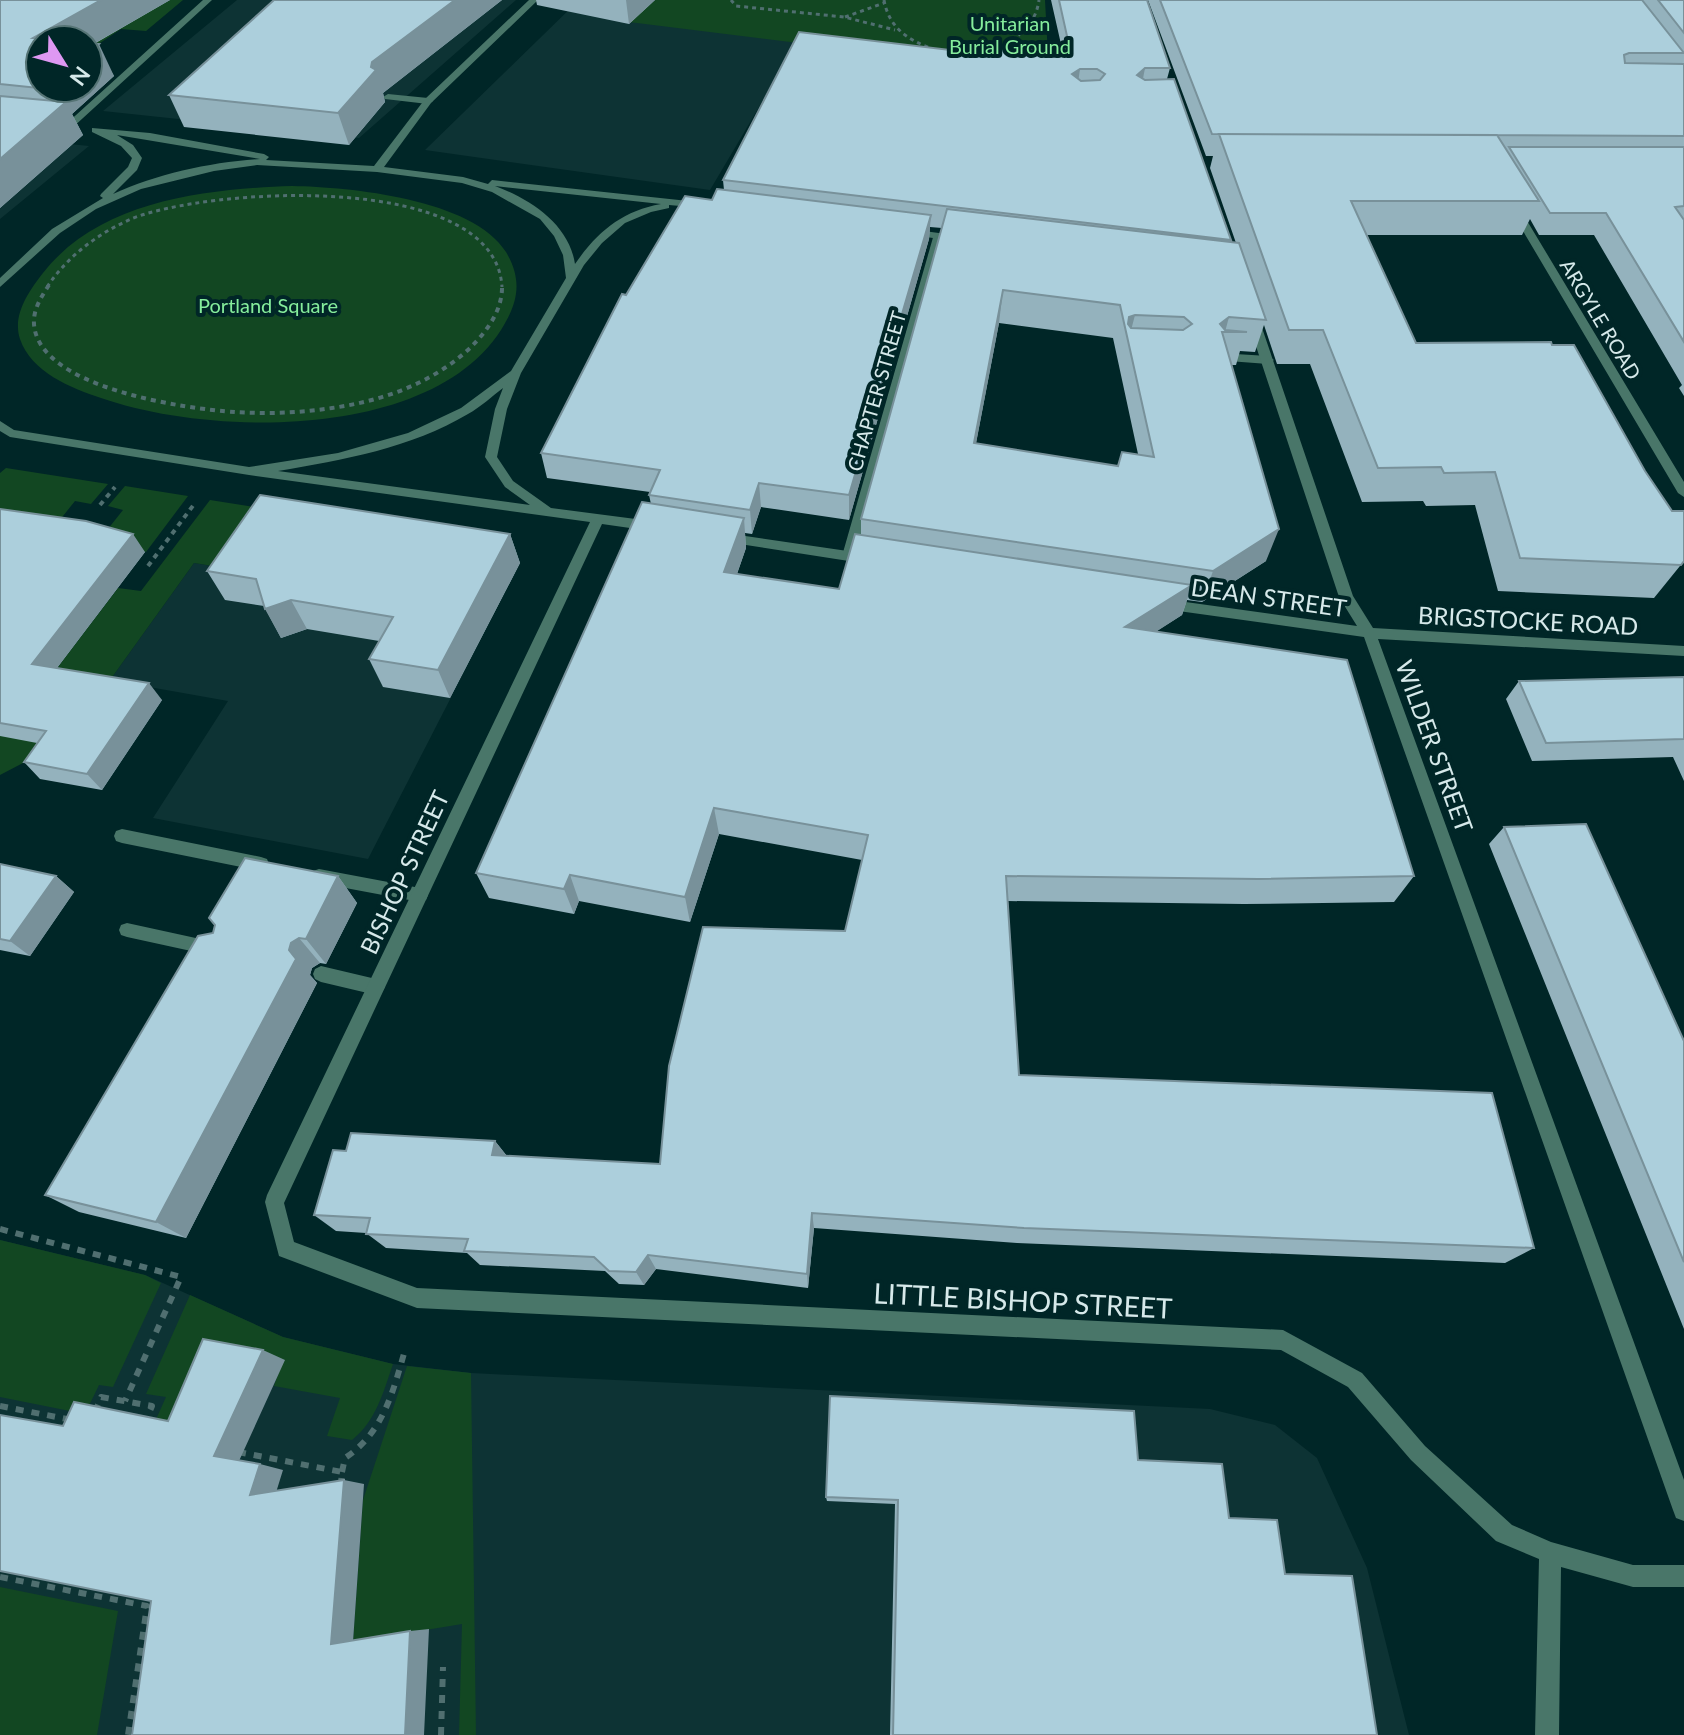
<svg xmlns="http://www.w3.org/2000/svg" width="1684" height="1735" font-family="Lato,sans-serif">
<style>
.built{fill:#0d3334}
.green{fill:#124722}
.lines{fill:none;stroke-linecap:round;stroke-linejoin:round}
.path-far2{stroke:#506f70;stroke-width:3;stroke-dasharray:4 4;stroke-linecap:butt}
.path-far1{stroke:#506f70;stroke-width:4;stroke-dasharray:5 5;stroke-linecap:butt}
.path{stroke:#506f70;stroke-width:6;stroke-dasharray:8 8;stroke-linecap:butt}
.service{fill:#497669;fill-rule:evenodd}
.minor{fill:#497669;fill-rule:evenodd}
.wall{fill:#94b2bd;fill-rule:evenodd}
.shaded-wall{fill:#78919a}
.building{fill:#accfdc;stroke:#78919a;stroke-width:2;fill-rule:evenodd}
.labels{text-anchor:middle;dominant-baseline:central;stroke-width:8;stroke-linejoin:round;paint-order:stroke}
.far-park-label{font-size:20px;fill:#85ed9c;stroke:#002627}
.far-street-label{font-size:20px;fill:#d6e9ea;stroke:#002627}
.street-label{font-size:24px;fill:#d6e9ea;stroke:#002627}
.near-street-label{font-size:28px;fill:#d6e9ea;stroke:#002627}
</style>
<rect width="100%" height="100%" fill="#002627"/>
<path class="built" d="M237 0H516L359 138 103 111Z
M579 0 797 43 710 190 425 150Z
M0 137 89 146 0 219Z
M276 525 520 563 368 859 153 818 228 701 110 680 194 563 244 571Z
M0 1240 145 1275 283 1337 393 1364 471 1373 1210 1409 1275 1425 1317 1458 1367 1568 1409 1735H0Z"/>
<path class="green" d="M170 0H183L146 31 121 29 88 51V40H40L159 6Z
M655 0H1045L1049 74 629 22Z
M292 186C350 187 473 199 506 252 523 281 518 303 501 330 430 441 209 436 101 398 71 388 31 372 20 339 12 315 29 291 43 273 100 200 207 189 292 186Z
M6 468 108 484 91 504 75 501 47 536 0 528V473Z
M125 486 188 496 146 552 96 544 123 510 108 506Z
M210 500 285 512 244 571 194 563 67 740 0 775V736L38 693 118 588 141 591Z
M0 1240 145 1275 161 1283 113 1387 99 1385 85 1414 0 1397Z
M190 1295 283 1337 393 1364C383 1393 376 1421 352 1440L327 1436 340 1398 274 1386 283 1360 192 1434 153 1426 166 1397 146 1394Z
M407 1366 471 1373 476 1735H459L462 1624 353 1642 363 1500Z
M0 1587 118 1611 97 1735H0Z"/>
<g class="lines">
<path class="path-far2" d="M731 0 736 6 844 17 895 30
M884 0C889 28 908 40 933 49
M845 17 884 3
M998 48C1019 37 1036 24 1039 0
M47 287C68 256 97 234 131 219 206 188 495 169 502 287"/>
<path class="path-far1" d="M49 285C41 297 33 310 34 324 38 388 186 409 235 412 267 414 300 413 332 408 382 401 433 383 470 348 487 331 503 310 502 285
M100 505 115 487
M148 566 195 503"/>
<path class="path" d="M0 1229 181 1277 125 1401
M0 1406 72 1420
M95 1412 101 1397 152 1406 146 1420
M238 1452 342 1472 341 1483
M342 1472 345 1458C383 1433 393 1392 405 1350
M0 1577 147 1606 128 1735
M441 1735 443 1667"/>
<path class="service" d="M388 94 428 98 433 101 428 104 385 99 383 97Z
M934 234 943 236 856 556 849 561 842 556Z
M1219 353 1268 356 1274 360 1268 364 1215 360 1213 357Z
M122 829 261 857 267 859 269 864 267 869 261 871 122 843 116 841 114 836 116 831Z
M319 869 420 888 426 890 428 895 426 900 420 902 319 883 313 881 311 876 313 871Z
M127 923 214 942 220 944 222 949 220 954 214 956 127 937 121 935 119 930 121 925Z
M321 966 376 979 382 982 385 987 382 992 376 995 321 982 315 979 313 974 315 969Z"/>
<path class="minor" d="M203 0H212L71 129H65V125Z
M529 0H538L431 103 384 167 463 177 488 184 492 180 707 203V207L703 208 669 205V208L651 212 625 223 602 243 584 265 521 373 507 409 497 457 513 481 551 508 651 521 658 526 651 531 602 524 284 1203 294 1242 417 1288 1283 1330 1362 1373 1425 1446 1512 1525 1551 1542 1633 1565H1684V1587H1633L1561 1567 1559 1735H1535L1539 1559 1496 1541 1411 1460 1348 1387 1281 1350 417 1308 279 1256 265 1202 267 1195 590 522 249 475 10 437 0 431V421L14 430 249 467 338 453 408 433 461 408 511 371 566 278 563 255 554 236 540 219 492 192 462 183 377 172 257 165 214 171 141 189 96 209 60 233 0 287V278L52 229 103 198 100 196 101 194 128 167 132 158 121 146 92 132V128L150 133 264 154 269 157 266 160 374 166 425 99ZM117 135 260 159C211 162 157 174 113 194L137 170 142 158 133 145ZM495 186 661 204C622 211 597 232 575 264 569 224 530 199 495 186ZM503 388 495 409 485 457 505 487 530 505 278 471C343 460 411 448 468 414 481 407 492 396 503 388Z
M1511 207 1520 209 1684 482V497L1678 493 1510 209Z
M909 229 961 236 966 239 961 242 905 234 904 232Z
M1253 316 1259 319 1353 596 1373 628 1684 646V656L1378 639 1684 1480V1521L1676 1518 1673 1510 1364 637 1164 609 1157 604 1164 599 1357 626 1339 597 1247 319Z
M725 533 868 554 875 559 868 564 720 541 718 538Z"/>
</g>
<path class="wall" d="M0 0H170L94 44 114 76 72 114 83 135 0 208Z
M274 0H502L383 93 385 102 349 145 184 127 169 95Z
M536 0H655L629 24 537 5Z
M1051 0H1147L1170 68 1167 79 1231 240 1230 242 1236 243 1210 168 1213 156H1206L1148 0H1684V396L1679 388 1682 385 1594 235H1539L1530 219 1522 235H1367L1416 343 1684 561 1654 598 1498 591 1475 505 1426 506 1423 501 1362 502 1310 364H1277L1264 325 1255 352 1240 351 1236 365H1232L1266 561 1202 602 1187 600 1182 615 1155 632 1414 876 1394 902 1244 904 1008 901 1019 1075 1534 1248 1505 1263 1017 1243 814 1228 808 1288 656 1269 644 1285 619 1284 605 1271 480 1265 467 1253 386 1248 366 1233 336 1231 314 1215 346 1151 495 1141 507 1156 660 1164 845 931 862 860 719 834 690 922 579 901 574 914 489 898 476 873 651 504 649 495 650 492 547 478 541 453 626 295 712 200 724 190 723 180 975 53H1063ZM930 227 942 228 861 519V535L839 589 737 574 746 548 745 533 752 534 761 507 849 520 929 239ZM999 323 1113 338 1138 454 1118 466 976 443Z
M0 509 145 552 57 668 162 700 102 790 40 779 24 762 37 743 0 736Z
M510 534 520 563 450 698 383 687 369 659 379 641 307 629 281 638 264 606 225 600 207 571Z
M1684 677V781L1673 757 1532 761 1506 699 1519 681Z
M1504 827 1684 1041V1329L1489 844Z
M0 864 56 876 74 892 30 956 0 950Z
M338 876 357 903 326 964 320 963 312 968 310 975 317 983 186 1238 79 1212 45 1195 213 933Z
M1138 1460 1229 1518 1285 1574 1377 1735H890L895 1504 827 1501 826 1497Z"/>
<path class="shaded-wall" d="M101 0H170L88 47V40H40L33 38Z
M455 0H502L383 93 385 102 349 145 338 113 372 62Z
M626 0H655L629 24Z
M99 44 114 76 72 114 83 135 0 208V159L59 109 48 89 49 88H88V54Z
M1145 68 1141 89 1137 75Z
M1080 69 1077 90 1072 74Z
M931 215 929 239 849 520V495Z
M1003 290 999 323 970 475 974 443Z
M1135 315 1128 342 1129 317Z
M1229 317 1225 332 1220 324Z
M759 483 761 507 752 534 750 510Z
M744 518 746 548 727 602 724 572Z
M1279 529 1266 561 1202 602 1213 571Z
M133 534 145 552 47 681 32 664Z
M510 534 520 563 450 698 438 670Z
M1192 585 1182 615 1117 657 1125 627Z
M291 600 307 629 281 638 265 609Z
M149 683 162 700 102 790 87 774Z
M714 808 719 834 690 922 685 897Z
M570 875 579 901 574 914 564 889Z
M56 876 74 892 30 956 10 941Z
M338 876 357 903 326 964 306 939Z
M299 938 320 963 312 968 310 975 317 983 186 1238 156 1222 291 943Z
M495 1141 509 1159 492 1155Z
M812 1213 814 1228 808 1288 807 1274Z
M648 1255 656 1269 644 1285 636 1272Z
M263 1350 285 1360 239 1461 214 1456Z
M260 1464 283 1470 274 1499 250 1495Z
M344 1480 364 1484 353 1642 331 1644Z
M429 1629 424 1735H405L410 1631Z"/>
<path class="building" d="M0 0H101L33 38 57 40H40V88H49L48 89 0 84Z
M274 0H455L372 62 371 67 376 70 338 113 169 95Z
M1059 0H1147L1170 68H1145L1137 75 1145 80 1174 79 1231 240 723 180 799 32 975 53 979 44 1071 54ZM1080 69H1097L1105 74 1100 80 1081 81 1072 74Z
M1160 0H1642L1684 53H1629L1624 55 1625 63 1684 64V136L1212 134Z
M1658 0H1684V33Z
M88 43 99 44 88 54Z
M0 96 66 102 0 159Z
M1219 134 1497 135 1539 201H1351L1416 343 1551 342 1552 345H1574L1645 471 1672 511H1684V561L1681 565 1520 558 1495 472 1444 473 1441 467 1378 468 1323 330H1289Z
M1509 147H1684V206L1675 207 1684 220V342L1606 213H1550Z
M717 189 931 215 849 495 759 483 750 510 649 495 660 470 541 453 622 294 626 295 685 196 712 200Z
M947 209 1239 243 1266 320 1229 317 1220 324 1225 330 1247 332H1222L1279 529 1213 571 861 519ZM1003 290 1120 305 1154 457 1122 452 1118 466 974 443ZM1135 315 1184 317 1192 324 1183 330 1131 328 1128 324 1129 317Z
M260 495 510 534 438 670 369 659 393 617 291 600 265 609 256 579 207 571Z
M642 502 744 518 724 572 839 589 855 534 1192 585 1125 627 1347 660 1414 876 1258 879 1006 876 1019 1075 1492 1093 1534 1248 1024 1228 812 1213 807 1274 648 1255 636 1272 609 1271 594 1257 464 1251 468 1239 366 1234 370 1218 314 1215 333 1150 346 1151 351 1133 495 1141 492 1155 660 1164 669 1066 703 927 845 931 868 835 714 808 685 897 570 875 564 889 476 873Z
M0 509 86 521 133 534 32 664 149 683 87 774 24 762 46 731 0 723Z
M1684 677V739L1546 743 1519 681Z
M1586 824 1684 1041V1262L1504 827Z
M245 858 338 876 306 939 299 938 291 943 289 950 296 959 156 1222 45 1195 198 936 213 933 215 925 209 918Z
M0 864 56 876 10 941 0 939Z
M203 1339 263 1350 214 1456 260 1464 250 1495 344 1480 331 1644 410 1631 405 1735H132L151 1601 0 1571V1415L63 1426 74 1402 168 1421Z
M830 1396 1134 1411 1138 1460 1222 1464 1229 1518 1277 1520 1285 1574 1352 1576 1377 1735H893L898 1500 826 1497Z"/>
<g class="labels">
<g class="far-park-label">
<text x="1010" y="23">Unitarian<tspan x="1010" dy="23">Burial Ground</tspan></text>
<text x="268" y="305">Portland Square</text>
</g>
<g class="far-street-label">
<text transform="translate(1601 319) rotate(59)">ARGYLE ROAD</text>
<text transform="translate(876 391) rotate(-74)">CHAPTER STREET</text>
</g>
<g class="street-label">
<text transform="translate(1269 597) rotate(8)">DEAN STREET</text>
<text transform="translate(1528 620) rotate(3)">BRIGSTOCKE ROAD</text>
<text transform="translate(1435 746) rotate(70)">WILDER STREET</text>
<text transform="translate(404 872) rotate(-65)">BISHOP STREET</text>
</g>
<g class="near-street-label">
<text transform="translate(1023 1300) rotate(3)">LITTLE BISHOP STREET</text>
</g>
</g>
<g transform="translate(64 64) rotate(127)"><circle r="38" fill="#002627" stroke="#567475" stroke-width="2"/>
<path d="M0-6L14 30L0 20L-14 30Z" fill="#de98f2"/>
<text y="-12" font-size="22" font-weight="bold" text-anchor="middle" fill="#d6e9ea">N</text>
</g>
</svg>
